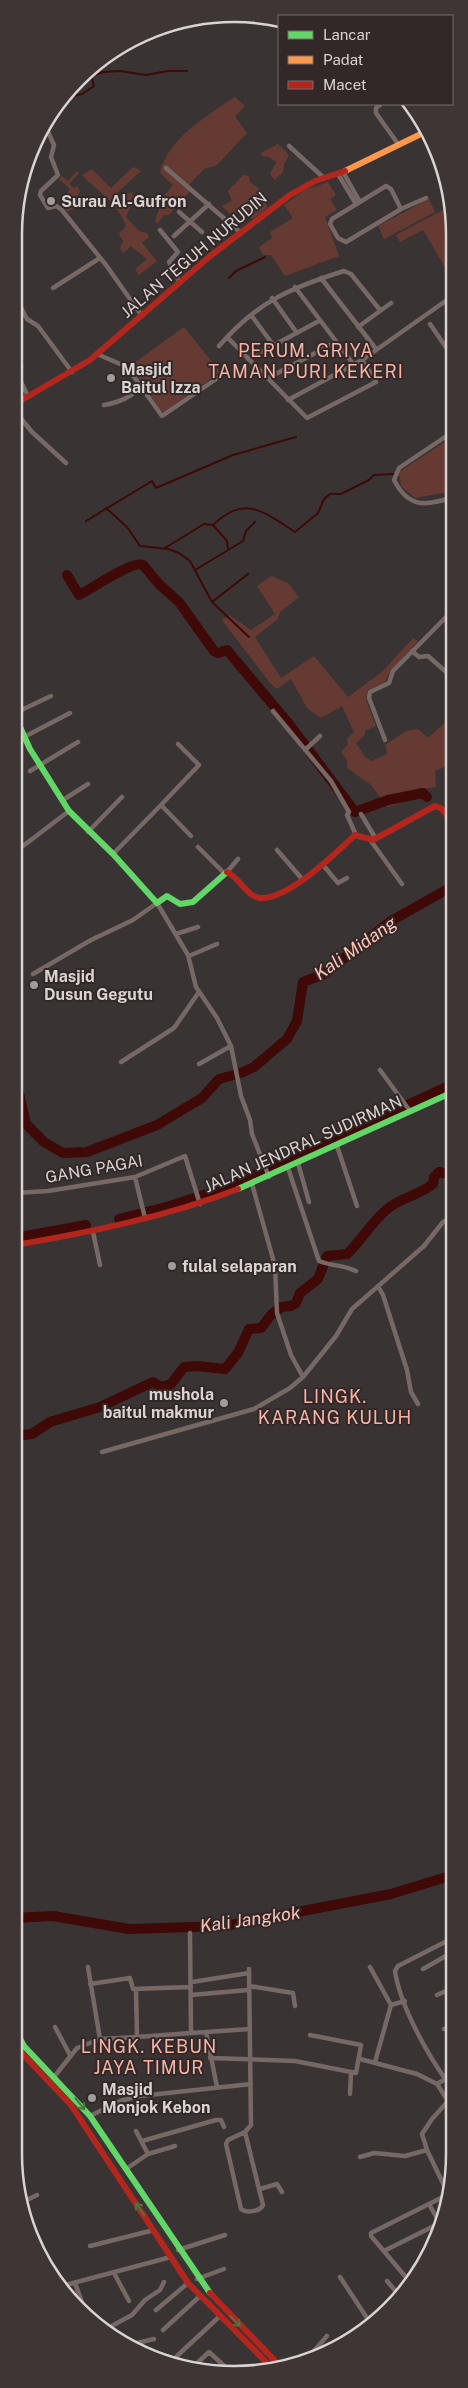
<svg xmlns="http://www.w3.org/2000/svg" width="468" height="2388" font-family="'Public Sans',sans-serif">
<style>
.green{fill:#653a32}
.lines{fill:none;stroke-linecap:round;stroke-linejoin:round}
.stream{stroke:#3e0906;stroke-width:2}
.river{stroke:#3e0906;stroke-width:10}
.street{stroke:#766865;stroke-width:4.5}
.fast{stroke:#63d668;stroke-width:6}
.slow{stroke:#ff974d;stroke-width:6}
.jam{stroke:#b3261e;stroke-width:6}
.oneway{stroke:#487644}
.poi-dot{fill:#a19c9a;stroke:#312827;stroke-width:2}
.labels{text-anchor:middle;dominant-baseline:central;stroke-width:4;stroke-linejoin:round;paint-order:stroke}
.poi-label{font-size:16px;font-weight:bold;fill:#d9d4d2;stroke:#312827;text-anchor:start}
.street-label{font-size:16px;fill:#d9d4d2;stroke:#312827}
.neighbourhood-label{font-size:18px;letter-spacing:1px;fill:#f6b3a6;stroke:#312827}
.water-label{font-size:18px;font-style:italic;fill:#fec3b7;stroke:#312827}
.rim{fill:none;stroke:#d9d4d2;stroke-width:2.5}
</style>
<rect width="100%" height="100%" fill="#393433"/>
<path class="green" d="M235 97 245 106 235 116 247 133 217 165 204 169 187 187 190 191 169 215H164L157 224 155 221 159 209V202L173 185 160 173C168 138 207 116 235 97Z
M278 144 289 155 284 164 283 172 275 180 270 174 276 162 269 157 262 156 261 153Z
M133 167 141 171 117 193 121 197 131 192 134 196 128 203 130 208 126 217 139 231 147 233 149 237 142 243 157 261 139 275 135 269 147 259 131 246 123 253 120 248 123 241 119 234 126 226C119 204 97 191 82 175L92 169 111 188Z
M77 171 79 173 69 184 74 188 77 186 80 191 77 197 80 203 68 212 63 205 69 198 66 194 70 189 59 179 62 176 68 181Z
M243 175 249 176 250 182 262 191 260 196 268 207 253 219 243 210 232 216 222 206 232 201 228 191Z
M328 182 336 195 330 199 337 210 325 217 339 256 285 276 271 255H263L259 247 272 238 270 232 293 218 284 205 305 190Z
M429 199 435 212 384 239 378 226Z
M450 206 454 219V282L423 230 400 242 396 235Z
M184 327 220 372 163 413 130 366Z
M454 436V491L415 498 401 486 399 472Z
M271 576 288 583 299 597 280 612 278 619 255 637 281 678 314 656 348 697 383 671 413 638 418 641 390 672 385 682 368 690 366 700 376 726 366 730 364 736 356 743 365 757 372 761 387 754 385 745 406 731 418 729 428 738 448 720 453 727V757L444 767 435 771 436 787 424 789 418 798 387 807 371 785 347 768V760L341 752 348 744 347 739 354 732 342 706 321 718 307 708 291 679 277 689 270 683 222 620 229 615 251 630 275 614 257 586Z"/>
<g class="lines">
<path class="stream" d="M73 96 82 94 94 86 91 76 103 72 120 71 146 75 168 71H187
M229 278 236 271 265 257
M106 508 127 527 140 546 168 549 179 553 190 561 212 602 249 637
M86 521 152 481 156 488 233 455 296 437
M213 525C245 494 264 512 295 532L318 513 324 499 330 494H341L369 480 374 475 393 474
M165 548 204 524 213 525 227 541 228 550
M195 570 243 541 246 531 255 522
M212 602 248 574"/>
<path class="river" d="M67 575 79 595C92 589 132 560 143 565L159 584 179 602 214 651 218 653 227 650 289 724 355 812 388 800 423 793 427 797
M15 1076 26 1124 44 1142 63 1153 87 1152 157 1125 202 1098 219 1079 241 1073 254 1067 287 1039 297 1021 303 982 324 974 391 921 453 886
M119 1219 166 1207 226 1188 453 1084
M15 1238 86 1225
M14 1436 32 1434 50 1422 100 1407 153 1382 161 1387 171 1384 184 1367 197 1366 225 1369 238 1353 249 1329 261 1328 271 1315 281 1307 291 1306 296 1303 300 1293 318 1279 327 1256 347 1254C361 1241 371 1223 386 1210 399 1198 418 1196 433 1184L434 1177 439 1172 453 1175
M14 1918 53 1916 129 1929 225 1926 391 1894 453 1875"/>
<path class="street" d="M381 104 376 108V113L398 144
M44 123 54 145 51 157 58 175 41 191 40 195 48 208 56 206 61 209 106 265 142 316
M289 146 324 178
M166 168 241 233
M343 172 360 202
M338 174 356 204
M401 209 391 189 386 186 332 219 330 224 338 238 346 242 401 209 426 198
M179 212 202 232
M160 230 178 252 169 262 180 283
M174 236 209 204
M321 278 376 349
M295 287 354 365
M53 288 100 258
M16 298 27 319 38 326 72 372
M272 298 297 333
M251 315 274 346
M430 324 454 359
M358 327 391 303
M227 337 307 418 376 382 362 360
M219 346C257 302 290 288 344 271L351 274 380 310
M97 354 127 367 162 416 219 377
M248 359 319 321
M21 367 17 374 28 396
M268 378 336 342
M288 400 362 360 454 295
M104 405C119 402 131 398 141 386
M15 411 32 432 66 463
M454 497C426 506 409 509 394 480L399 468 454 431
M412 651 419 657 428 656 453 678
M273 711 331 781 349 812 347 815 356 835
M15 713 51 696
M24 737 70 713
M385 740 369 698 370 692 389 683 393 671 453 610
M305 750 320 736
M30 771 78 742
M63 800 88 784
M161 805 199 765 178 744
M361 814 376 839
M88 832 122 797
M371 841 402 884
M15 844 19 849 69 811
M198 847 224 873
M277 850 303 880
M113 854 161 805 191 836
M323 865 338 883 347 878
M227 872 238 859
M176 934 198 927
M189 956 217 944
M33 974 91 940 133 920 157 903 188 955 196 987 217 1018 231 1046 241 1096 250 1120 252 1134 269 1177
M121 1062 174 1028 199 992
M199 1064 231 1046
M380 1070 410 1111
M337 1146 357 1206
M298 1163 309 1202
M288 1168 319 1261C331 1266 344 1265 356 1271
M135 1177 145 1218
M252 1184 275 1266 277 1313 291 1355 303 1377
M15 1193 48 1191 135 1177 185 1156 200 1204
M93 1232 100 1265
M378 1286 383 1295 407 1370 411 1392 418 1404
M15 1350 20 1368
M102 1452 254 1409 290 1388 303 1377 336 1336 352 1309 424 1246 443 1222 453 1217
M451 1901 453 1906
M190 1933 191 2033 206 2032 217 2087
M370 1967 391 2005 405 2001
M423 1969 453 1952
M192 1982 249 1973
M90 1984 130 1978 133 1989 191 1987
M249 1986 293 1993 295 2006
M191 1995 248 1990
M437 1995 453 1988
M55 2027 70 2055
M444 2029 453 2028
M206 2032 250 2029
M137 2037 191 2033
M100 2039 137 2037 136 1989
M210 2058 295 2061 356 2073 361 2045 310 2035
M360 2059 417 2074 437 2084 452 2075
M375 2062 391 2005
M54 2077 77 2048 100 2039 88 1967
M446 2080C426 2052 400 2005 395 1971L398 1966 447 1941 453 1946
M437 2084 448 2101 432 2119 422 2134 427 2150 448 2194
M350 2094 351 2074
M90 2116 120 2101 140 2096 251 2084
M136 2131 148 2154
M245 2132 263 2205C260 2212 246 2213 241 2209L226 2144 228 2140 245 2132 251 2125 249 1969
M142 2141 216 2120H221L224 2127
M360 2157 374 2153 405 2156 427 2150
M126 2169 148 2154 175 2146
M260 2189 277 2184 282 2192
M23 2202 37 2195
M429 2204 439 2222
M90 2246 154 2230
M178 2250 225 2235
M384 2251 438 2224
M114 2273 129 2301
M340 2277 371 2324
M406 2277 425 2264
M197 2279 224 2269
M387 2281 399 2295
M410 2282 371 2236V2233L449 2194
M75 2283 87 2316
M62 2286 171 2257
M156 2310 188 2283
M106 2329 132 2315 145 2300 160 2290 164 2282
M163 2330 200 2296
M128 2345 154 2339
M177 2356 220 2316
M313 2358V2352L327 2336
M193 2367 209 2352 231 2372"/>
<path class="fast" d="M15 716 30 749 69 811 113 854 157 903 167 896 180 904 193 902 227 872
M238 1189 453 1092
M14 2028 24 2046 90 2116 210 2293"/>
<path class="slow" d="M345 171 427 131"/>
<path class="jam" d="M15 404 90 360 209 257 290 195 315 181 345 171
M227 872C239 877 247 897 260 898 288 900 336 853 355 835L373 840 435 806 441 808 453 823
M15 1245C91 1232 166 1217 238 1189
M14 2045 71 2105 188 2283 271 2367
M210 2293 280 2366"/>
</g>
<defs><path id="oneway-shaft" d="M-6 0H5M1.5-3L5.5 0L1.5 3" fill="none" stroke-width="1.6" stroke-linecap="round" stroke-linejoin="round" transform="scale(1.25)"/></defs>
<g class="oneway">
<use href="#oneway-shaft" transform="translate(80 2104) rotate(51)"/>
<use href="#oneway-shaft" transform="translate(140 2209) rotate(-124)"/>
<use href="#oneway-shaft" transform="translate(235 2321) rotate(45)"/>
</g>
<g class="poi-dot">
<circle cx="51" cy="201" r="5"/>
<circle cx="111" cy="378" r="5"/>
<circle cx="34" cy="985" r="5"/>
<circle cx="172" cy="1266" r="5"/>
<circle cx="224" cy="1403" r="5"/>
<circle cx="92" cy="2098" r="5"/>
</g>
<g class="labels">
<g class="poi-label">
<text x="61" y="201">Surau Al-Gufron</text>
<text x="121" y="369">Masjid<tspan x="121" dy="18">Baitul Izza</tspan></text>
<text x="44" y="976">Masjid<tspan x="44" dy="18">Dusun Gegutu</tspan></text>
<text x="182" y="1266">fulal selaparan</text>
<text x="214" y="1394" text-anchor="end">mushola<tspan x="214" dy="18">baitul makmur</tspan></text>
<text x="102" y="2089">Masjid<tspan x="102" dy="18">Monjok Kebon</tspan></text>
</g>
<g class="street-label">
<text transform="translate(194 255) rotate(-40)">JALAN TEGUH NURUDIN</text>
<text transform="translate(303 1144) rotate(-24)">JALAN JENDRAL SUDIRMAN</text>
<text transform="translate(94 1169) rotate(-10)">GANG PAGAI</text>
</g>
<g class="neighbourhood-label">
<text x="306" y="350">PERUM. GRIYA<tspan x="306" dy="21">TAMAN PURI KEKERI</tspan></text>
<text x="335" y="1396">LINGK.<tspan x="335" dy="21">KARANG KULUH</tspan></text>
<text x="149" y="2046">LINGK. KEBUN<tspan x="149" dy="21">JAYA TIMUR</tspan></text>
</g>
<g class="water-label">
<text transform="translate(355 948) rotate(-35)">Kali Midang</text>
<text transform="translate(250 1919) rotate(-8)">Kali Jangkok</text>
</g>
</g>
<path d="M0 0H468V2388H0ZM234 22H234A212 212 0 0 1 446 234V2154A212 212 0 0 1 234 2366H234A212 212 0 0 1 22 2154V234A212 212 0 0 1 234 22Z" fill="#3e3635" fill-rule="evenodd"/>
<path class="rim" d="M234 22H234A212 212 0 0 1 446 234V2154A212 212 0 0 1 234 2366H234A212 212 0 0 1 22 2154V234A212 212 0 0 1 234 22Z"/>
<rect x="278" y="15" width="175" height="90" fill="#312827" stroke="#746d6b"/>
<rect x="288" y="31" width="25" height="8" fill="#63d668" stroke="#746d6b"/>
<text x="323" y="40" font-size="15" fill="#d9d4d2">Lancar</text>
<rect x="288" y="56" width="25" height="8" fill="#ff974d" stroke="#746d6b"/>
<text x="323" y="65" font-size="15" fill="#d9d4d2">Padat</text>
<rect x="288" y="81" width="25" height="8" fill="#b3261e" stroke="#746d6b"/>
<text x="323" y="90" font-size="15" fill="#d9d4d2">Macet</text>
</svg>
